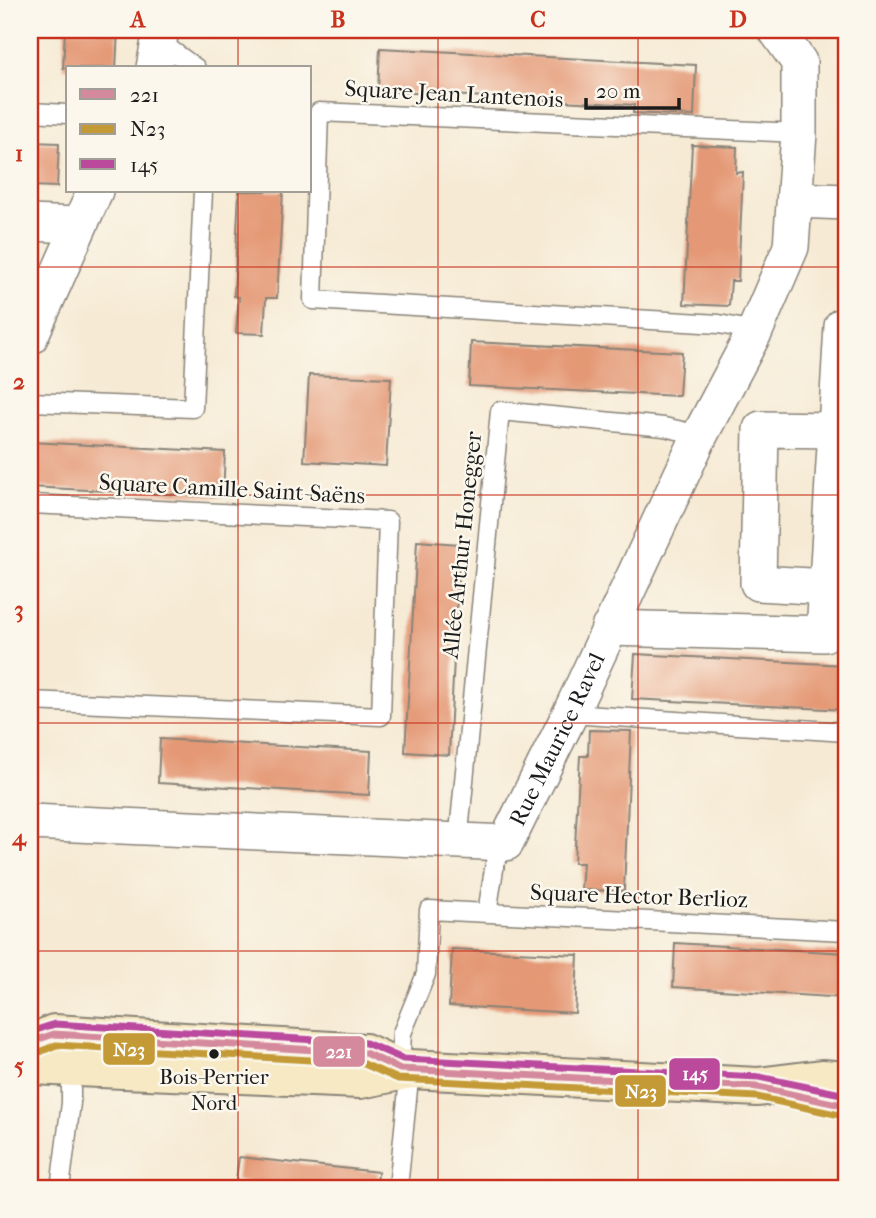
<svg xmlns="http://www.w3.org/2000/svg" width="876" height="1218" font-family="'IM FELL French Canon',serif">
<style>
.building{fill:#e49875}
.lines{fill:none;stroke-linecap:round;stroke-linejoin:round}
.lane-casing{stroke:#898378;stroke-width:21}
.street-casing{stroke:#898378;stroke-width:38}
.secondary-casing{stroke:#898378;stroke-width:42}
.lane{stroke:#fff;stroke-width:18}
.street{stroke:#fff;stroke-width:35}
.secondary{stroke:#f6e9c3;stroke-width:38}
.bus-1-casing{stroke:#fbf7ec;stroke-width:12}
.bus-2-casing{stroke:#fbf7ec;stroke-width:12}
.bus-3-casing{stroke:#fbf7ec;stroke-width:12}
.bus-1{stroke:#d48a9c;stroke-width:7}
.bus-2{stroke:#c39a36;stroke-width:7}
.bus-3{stroke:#bb4a9d;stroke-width:7}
.grid{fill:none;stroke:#c8321e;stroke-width:2;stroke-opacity:0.55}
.bus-dot{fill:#1c1c1c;stroke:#fbf7ec;stroke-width:2.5}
.labels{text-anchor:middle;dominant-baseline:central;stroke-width:5;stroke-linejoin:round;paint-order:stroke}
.bus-label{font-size:21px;fill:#1c1c1c;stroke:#fbf7ec}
.street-label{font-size:23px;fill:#1c1c1c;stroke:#fbf7ec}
.line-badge{stroke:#fbf7ec;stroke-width:2.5}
.badge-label{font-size:19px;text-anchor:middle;font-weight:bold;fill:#fff}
.neatline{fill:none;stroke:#c8321e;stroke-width:2.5}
.grid-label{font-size:23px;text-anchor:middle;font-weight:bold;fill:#c8321e}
</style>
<rect width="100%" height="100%" fill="#fbf7ec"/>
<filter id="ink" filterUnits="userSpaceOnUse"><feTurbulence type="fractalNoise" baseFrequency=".0143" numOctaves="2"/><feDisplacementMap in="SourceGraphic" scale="14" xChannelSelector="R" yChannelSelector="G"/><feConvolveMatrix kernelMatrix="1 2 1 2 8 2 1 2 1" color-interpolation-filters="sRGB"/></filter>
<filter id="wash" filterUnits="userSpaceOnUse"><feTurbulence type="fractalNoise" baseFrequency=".00686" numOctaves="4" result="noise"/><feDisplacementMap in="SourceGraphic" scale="28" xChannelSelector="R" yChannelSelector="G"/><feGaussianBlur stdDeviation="1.57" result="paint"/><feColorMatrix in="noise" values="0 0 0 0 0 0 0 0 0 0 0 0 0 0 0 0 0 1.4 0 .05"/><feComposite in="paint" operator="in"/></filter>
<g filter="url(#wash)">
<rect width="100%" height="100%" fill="#f6ead4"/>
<g id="blocks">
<path class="building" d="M65 30H118L116 68H63Z
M380 48 696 65 694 116 633 113 634 105 378 91Z
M30 142 59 143 57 187 30 186Z
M692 145 737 147 736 173 743 172 738 281H731L729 306 684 304Z
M239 191H283L277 298H266L264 334 236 333 239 297 234 296Z
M471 342 682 352 679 396 469 386Z
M309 375 391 378 386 466 304 461Z
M30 442 225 452 223 497 30 487Z
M417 541 460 544 449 755 405 752Z
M635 654 846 665 845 710 632 699Z
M589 730 631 731 624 891 581 890 583 863H574L580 756H588Z
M160 739 371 751 369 795 158 783Z
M675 943 846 953V998L673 987Z
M452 949 578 955 575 1013 449 1006Z
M239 1157 378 1172 377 1188H264V1184L236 1181Z"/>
</g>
</g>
<g filter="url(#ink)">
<use href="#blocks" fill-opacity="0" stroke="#898378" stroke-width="2"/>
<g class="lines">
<g class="lane-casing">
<path id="lane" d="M160 42 196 68
M30 112 68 114
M755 331 719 324 313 300 319 112 799 133
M30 402 193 408 203 191
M30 504 388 521 381 716 30 701
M570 714 846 732
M458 843 500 411 664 427 700 435
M487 913 495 863 506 843
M400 1069 402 1033 426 974 429 910 846 931
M60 1188 71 1103V1068L68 1065
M398 1188 410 1069"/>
</g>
<g class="street-casing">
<g id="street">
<path d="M154 68 161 30"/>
<path d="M795 200 846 202"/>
<path d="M30 223 77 225"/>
<path d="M30 337 95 191"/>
<path d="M828 587 758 583 761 429 836 430"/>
<path d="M609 628 824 634 842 326"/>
<path id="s1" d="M30 822 506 843 570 714 700 435 755 331 791 247 799 133V62L776 30"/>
</g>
</g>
<g class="secondary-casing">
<path id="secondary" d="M30 1042H37L54 1034 365 1053 400 1069
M30 1065 360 1079 410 1069 758 1087 822 1079 846 1081"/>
</g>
<use href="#lane" class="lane"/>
<use href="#street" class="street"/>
<use href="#secondary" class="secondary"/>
<g class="bus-1-casing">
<path id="bus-1" d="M30 1042 54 1034 365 1053 400 1069 758 1087 846 1106"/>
</g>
<g class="bus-2-casing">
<path id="bus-2" d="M30 1052H40L56 1045 362 1063 398 1079 757 1097 844 1116"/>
</g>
<g class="bus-3-casing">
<path id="bus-3" d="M30 1032 55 1024 366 1043 403 1059 759 1077 846 1095"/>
</g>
<use href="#bus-1" class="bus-1"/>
<use href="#bus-2" class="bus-2"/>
<use href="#bus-3" class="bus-3"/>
</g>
</g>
<path class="grid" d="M238 30V68M438 30V1188M638 30V1188M238 191V1188M30 267H846M30 495H846M30 723H846M30 951H846"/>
<circle class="bus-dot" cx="214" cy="1054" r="6"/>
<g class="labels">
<g class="bus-label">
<text x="214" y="1077">Bois-Perrier<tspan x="214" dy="26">Nord</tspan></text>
</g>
<g class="street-label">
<text transform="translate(454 94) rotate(3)">Square Jean Lantenois</text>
<text transform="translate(232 489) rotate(3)">Square Camille Saint-Saëns</text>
<text transform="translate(462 545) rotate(-84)">Allée Arthur Honegger</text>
<text stroke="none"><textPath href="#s1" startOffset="592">Rue Maurice Ravel</textPath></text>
<text transform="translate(639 896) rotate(2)">Square Hector Berlioz</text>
</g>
</g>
<g class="line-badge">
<rect x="102" y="1032" width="54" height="34" rx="7" fill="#c39a36"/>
<rect x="312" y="1035" width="54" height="33" rx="7" fill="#d48a9c"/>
<rect x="668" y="1057" width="53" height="34" rx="7" fill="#bb4a9d"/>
<rect x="614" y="1074" width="53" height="34" rx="7" fill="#c39a36"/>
</g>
<g class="badge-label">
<text x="129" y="1056">N23</text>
<text x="339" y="1058">221</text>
<text x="695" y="1080">145</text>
<text x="641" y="1098">N23</text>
</g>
<rect width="876" height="1218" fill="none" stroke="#fbf7ec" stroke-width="77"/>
<rect x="66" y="66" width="245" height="126" fill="#fbf7ec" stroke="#a29f99" stroke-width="2"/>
<rect x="80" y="89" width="35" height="10" fill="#d48a9c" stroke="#a29f99" stroke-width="2"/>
<text x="130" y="102" font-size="21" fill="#1c1c1c">221</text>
<rect x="80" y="124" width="35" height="10" fill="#c39a36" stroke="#a29f99" stroke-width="2"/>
<text x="130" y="136" font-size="21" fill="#1c1c1c">N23</text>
<rect x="80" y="159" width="35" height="10" fill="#bb4a9d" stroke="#a29f99" stroke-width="2"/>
<text x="130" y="172" font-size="21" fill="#1c1c1c">145</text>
<path d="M586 98v10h93v-10" fill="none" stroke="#1c1c1c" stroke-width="3.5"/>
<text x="596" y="98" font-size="21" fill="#1c1c1c" stroke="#fbf7ec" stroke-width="5" paint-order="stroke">20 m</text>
<rect x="38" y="38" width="800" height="1142" class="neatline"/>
<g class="grid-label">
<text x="138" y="27">A</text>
<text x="338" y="27">B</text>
<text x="538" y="27">C</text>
<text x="738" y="27">D</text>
<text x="19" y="161">1</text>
<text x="19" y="389">2</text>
<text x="19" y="617">3</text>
<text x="19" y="845">4</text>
<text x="19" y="1073">5</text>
</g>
</svg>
